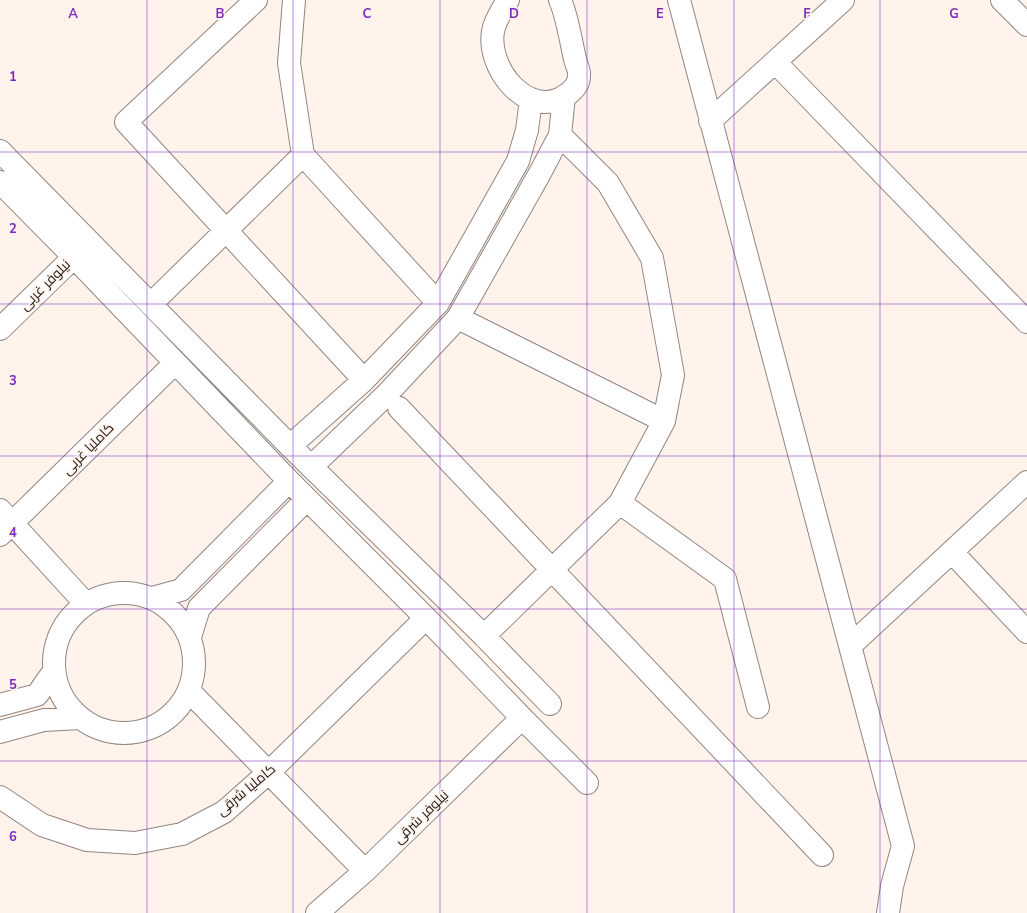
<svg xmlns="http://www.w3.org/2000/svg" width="1027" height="913" font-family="'Nunito Sans',Cairo,sans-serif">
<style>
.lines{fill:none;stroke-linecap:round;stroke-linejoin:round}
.minor-casing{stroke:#918680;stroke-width:24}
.minor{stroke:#fff;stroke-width:22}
.grid{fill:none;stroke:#7b2cbf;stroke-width:1;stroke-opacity:0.55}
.labels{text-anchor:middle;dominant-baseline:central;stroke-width:3.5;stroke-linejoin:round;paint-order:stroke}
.street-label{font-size:14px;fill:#201c1a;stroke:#fff3ec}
.grid-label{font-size:13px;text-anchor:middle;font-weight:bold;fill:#7b2cbf;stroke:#fff3ec;stroke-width:3.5;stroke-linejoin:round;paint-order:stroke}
</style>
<rect width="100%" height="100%" fill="#fff3ec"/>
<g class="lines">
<g class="minor-casing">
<path id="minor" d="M256 0 126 122 364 380
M294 0 289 63 303 155 438 303
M508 0C503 8 497 18 494 27 483 66 529 123 568 94 574 89 579 84 579 76 580 71 576 64 575 59 571 42 567 15 560 0
M679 0 903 846 892 886 888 913
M1002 0 1027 25
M775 62 1027 322
M710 121 843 0
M0 151 290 446 484 636 550 704
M0 182 74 257 289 481 426 618 522 718 587 783
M151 304 303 155
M458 318 664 421
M0 329 74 257
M399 408 822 855
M290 446 364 380 438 303 518 161 527 130 531 99
M311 467 386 395 458 318 540 173 560 135 564 96
M620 503 725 579 758 707
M0 510 86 604
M0 535 175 363
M952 552 1027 632
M54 663a70 70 0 1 1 140 0a70 70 0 1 1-140 0Z
M152 598 181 590 289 481
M484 636 620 503 664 421 673 375 652 258 608 183 560 135
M190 637 199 608 307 499
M850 646 1027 482
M189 691 365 871
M0 705 37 695 54 671
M0 732 44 720 80 718
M0 797 42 825 87 840 135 843 182 834 224 812 268 773 426 618
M317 913 365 871 522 718"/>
</g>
<use href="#minor" class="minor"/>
</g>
<path class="grid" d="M147 0V913M293 0V913M440 0V913M587 0V913M734 0V913M880 0V913M0 152H1027M0 304H1027M0 456H1027M0 609H1027M0 761H1027"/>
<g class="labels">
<g class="street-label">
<text transform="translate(45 285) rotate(-45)">نیلوفر غربی</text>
<text transform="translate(88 449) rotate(-45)">کاملیا غربی</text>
<text transform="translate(246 790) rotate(-40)">کاملیا شرقی</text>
<text transform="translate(421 817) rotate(-44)">نیلوفر شرقی</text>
</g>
</g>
<g class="grid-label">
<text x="73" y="18">A</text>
<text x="220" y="18">B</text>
<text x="367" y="18">C</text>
<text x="514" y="18">D</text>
<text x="660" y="18">E</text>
<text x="807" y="18">F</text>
<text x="954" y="18">G</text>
<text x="13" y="81">1</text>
<text x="13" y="233">2</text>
<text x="13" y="385">3</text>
<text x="13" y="537">4</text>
<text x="13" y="689">5</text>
<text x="13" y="841">6</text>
</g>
</svg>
